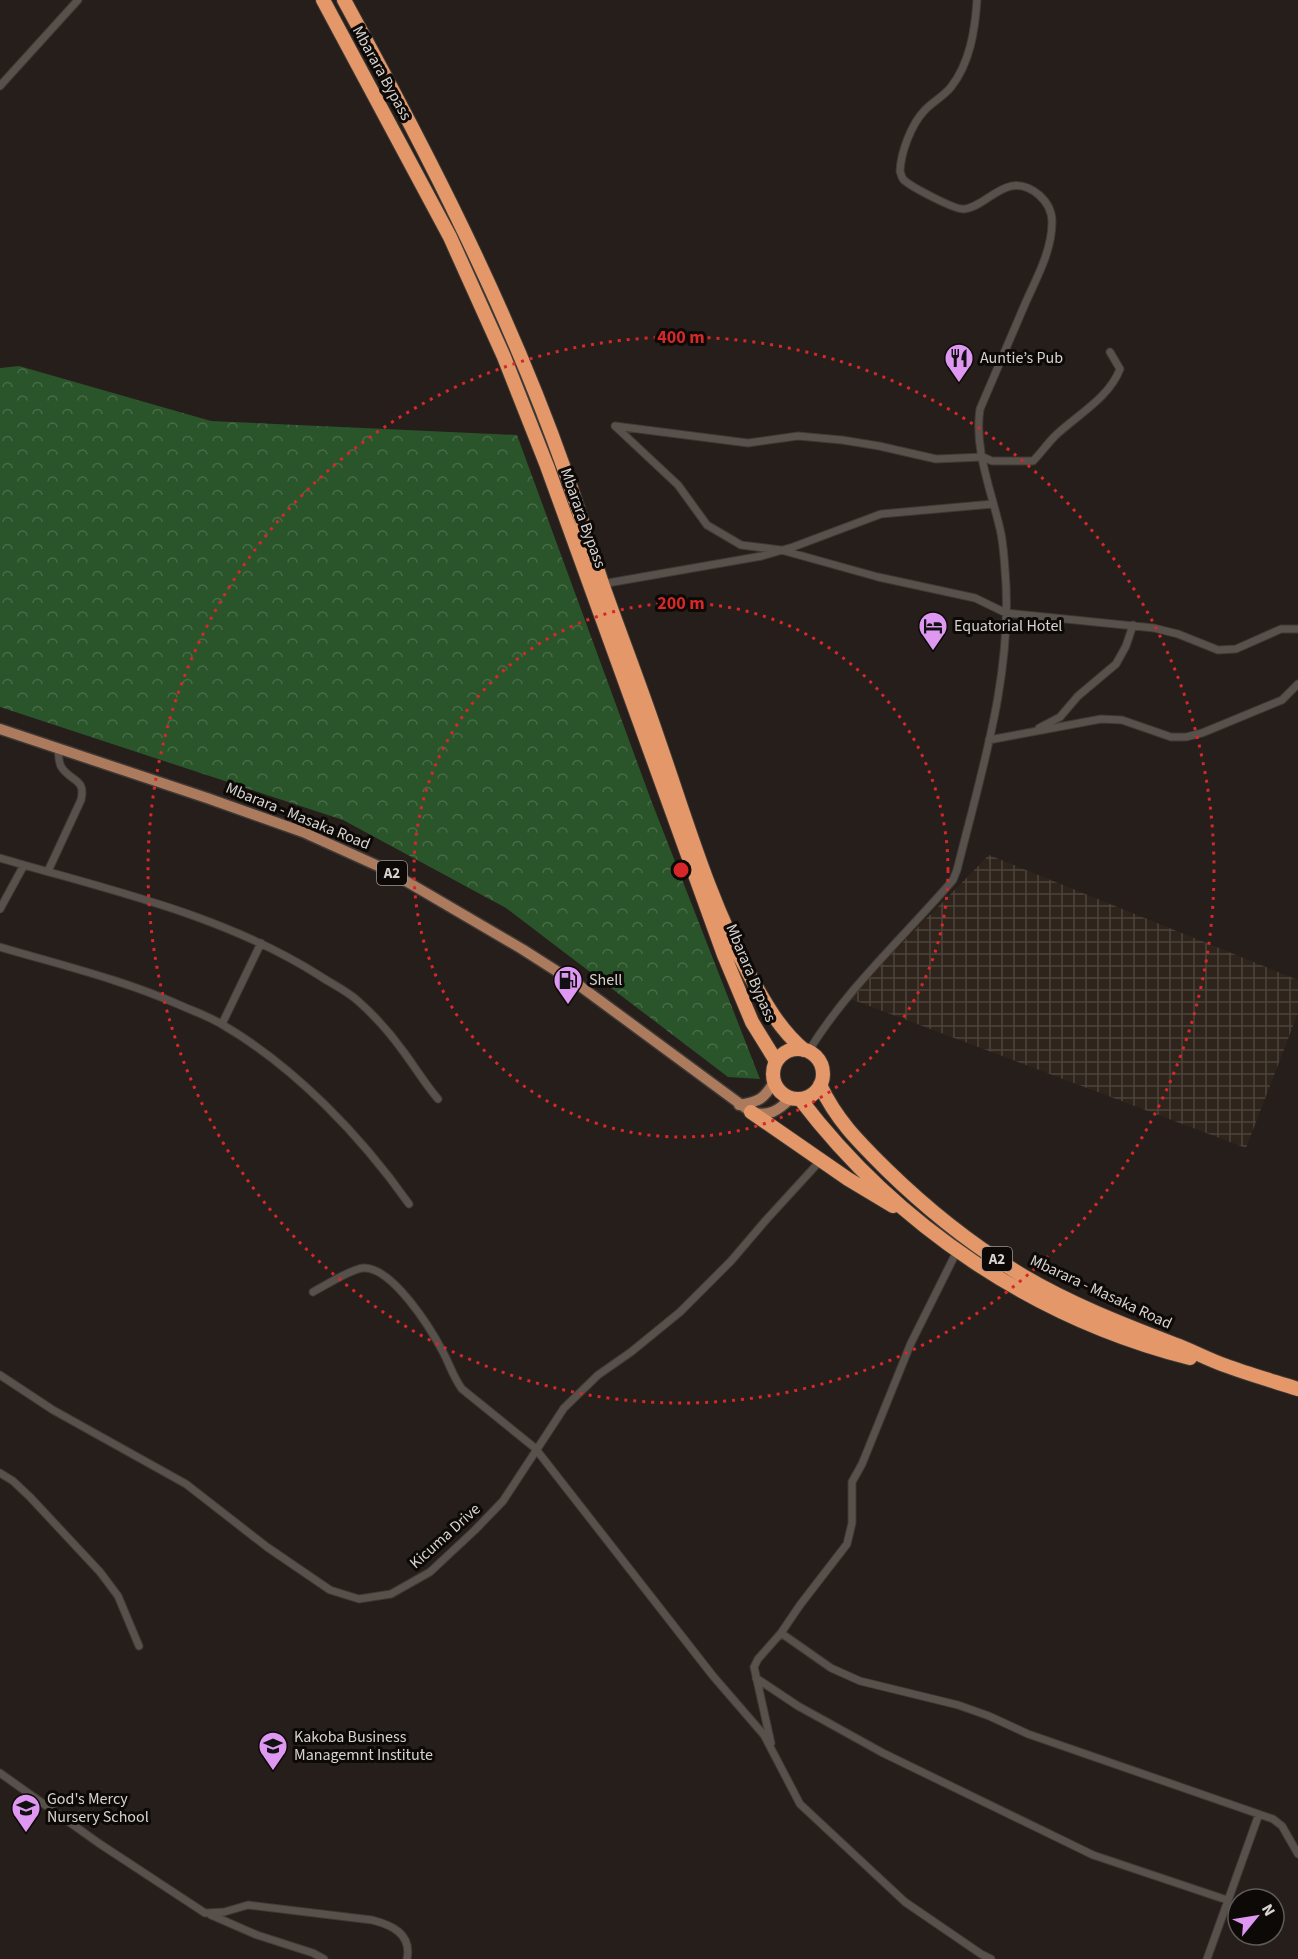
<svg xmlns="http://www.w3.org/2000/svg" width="1298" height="1959" font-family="'Source Sans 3',sans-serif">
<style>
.industrial{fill:url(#industrial-grid)}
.forest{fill:url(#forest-crowns)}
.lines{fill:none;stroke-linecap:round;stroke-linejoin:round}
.street-casing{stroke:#3e3936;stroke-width:9}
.primary-casing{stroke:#3e3936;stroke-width:13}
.highway-casing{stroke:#3e3936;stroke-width:16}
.street{stroke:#58504b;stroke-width:7}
.primary{stroke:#ac7b5d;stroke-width:10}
.highway{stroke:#e49869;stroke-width:14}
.ring{fill:none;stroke:#d62828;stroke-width:3;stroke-dasharray:3 6}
.labels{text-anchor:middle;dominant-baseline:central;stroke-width:6;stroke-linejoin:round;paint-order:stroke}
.shield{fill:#0c0907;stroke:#9a9694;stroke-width:1.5}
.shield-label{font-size:15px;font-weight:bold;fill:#d7d3d0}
.street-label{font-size:16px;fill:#d7d3d0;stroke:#0c0907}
.poi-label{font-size:16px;fill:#d7d3d0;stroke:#0c0907;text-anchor:start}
.centre{fill:#d62828;stroke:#0c0907;stroke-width:3}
.ring-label{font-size:18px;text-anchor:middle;font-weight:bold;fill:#d62828;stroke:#0c0907;stroke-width:6;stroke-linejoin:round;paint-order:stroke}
</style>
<defs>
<pattern id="industrial-grid" width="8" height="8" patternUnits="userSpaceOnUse" patternTransform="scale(1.5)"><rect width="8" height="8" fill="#2f241b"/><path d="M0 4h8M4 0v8" fill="none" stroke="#4c433b"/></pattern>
<pattern id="forest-crowns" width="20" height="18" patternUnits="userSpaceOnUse" patternTransform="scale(1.5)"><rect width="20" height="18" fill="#2a542a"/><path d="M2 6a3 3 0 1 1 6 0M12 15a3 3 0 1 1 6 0" fill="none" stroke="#486c48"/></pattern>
</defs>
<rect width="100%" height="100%" fill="#251e1a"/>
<path class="industrial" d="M989 855 1298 980V1013L1246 1148 848 998Z"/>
<path class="forest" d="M19 366 211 421 517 435 651 800 760 1079 728 1077 506 908 343 820 0 707V368Z"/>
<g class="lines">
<g class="street-casing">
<path id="street" d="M0 86 78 0
M615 426 678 485 707 525 741 545 781 550 878 577 975 598 1006 613 1154 628 1178 634 1218 650 1236 649 1281 629H1298
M615 426 748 443 798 436 842 440 879 446 936 459 983 457 992 461H1033C1041 453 1047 444 1055 436 1077 415 1109 398 1120 369L1110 352
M602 584 762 556 793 547 881 514 993 504
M1039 728 1060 717 1078 696 1116 664 1126 646 1133 625
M989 740 1101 719 1122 720 1171 737H1186L1202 733 1282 700 1298 684
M0 858C108 890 223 914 320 976 332 984 347 991 358 1001 375 1016 390 1033 403 1051 415 1067 425 1084 438 1099
M48 871 81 800C86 779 72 782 62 768 58 763 59 755 58 748
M0 909 24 865
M0 947C61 965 124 980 182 1006 196 1012 210 1017 223 1025 295 1067 361 1136 409 1204
M222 1024 261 943
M808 1052C848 987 904 937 953 880L957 870C981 773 1014 671 1005 570 1004 555 1003 539 999 525 990 487 974 448 980 409 995 374 1010 339 1025 304 1036 279 1052 251 1052 222 1052 211 1047 202 1039 195 1007 168 988 207 964 209 955 210 909 186 903 179 901 176 901 174 900 171 901 152 911 125 924 111 932 102 943 97 951 87 970 63 975 30 977 0
M313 1292C324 1286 351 1269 363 1268 392 1266 431 1329 443 1352 450 1365 453 1377 462 1389L535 1448 713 1676 764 1735 800 1804 905 1902 981 1954 991 1959
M0 1375 53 1410 186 1484 267 1547 330 1590 359 1599 391 1594 430 1572 475 1530 503 1501 564 1408 598 1375 631 1352 680 1312 731 1261 766 1220 821 1160
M0 1473 13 1481 30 1497 100 1572 118 1596 139 1646
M781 1633 831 1668 860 1681 958 1705 989 1716 1028 1734 1273 1819 1282 1826 1298 1854
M756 1678 798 1706 883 1753 1093 1855 1227 1900
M771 1743 754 1667 758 1659 781 1633 800 1605 847 1544 852 1523V1482L862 1464 911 1343 957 1251
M0 1773 100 1844 205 1913 224 1912 248 1905 372 1920C392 1925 412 1934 407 1959
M211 1915 257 1935 313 1953 324 1959
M1207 1959 1259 1814"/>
</g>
<g class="primary-casing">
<path id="primary" d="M0 729 207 798 303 832 387 870 522 949 580 986 751 1112C769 1117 778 1111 791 1098
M739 1105C759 1102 764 1099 774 1082"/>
</g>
<g class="highway-casing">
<path id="highway" d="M323 0 450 237 504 357 547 466 724 955 752 1022 776 1061
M344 0C427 152 507 307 565 471 579 509 590 548 603 586 621 637 641 688 658 739 686 819 709 901 750 976 765 1003 780 1030 804 1050
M773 1074a25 25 0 1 1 50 0a25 25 0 1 1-50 0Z
M820 1085C837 1121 859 1142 887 1170 927 1209 972 1245 1020 1274 1068 1303 1122 1324 1174 1344 1191 1350 1207 1359 1224 1365 1248 1374 1273 1381 1298 1389
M800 1099C897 1226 1035 1319 1190 1358
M751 1112 848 1179 893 1206"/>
</g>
<use href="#street" class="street"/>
<use href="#primary" class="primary"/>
<use href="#highway" class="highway"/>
</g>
<g class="ring">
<circle cx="681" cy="870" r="267"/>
<circle cx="681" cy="870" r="533"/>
</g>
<defs>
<g id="restaurant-pin" transform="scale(1.5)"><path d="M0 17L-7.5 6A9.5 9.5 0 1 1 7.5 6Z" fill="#de98f2" stroke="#0c0907"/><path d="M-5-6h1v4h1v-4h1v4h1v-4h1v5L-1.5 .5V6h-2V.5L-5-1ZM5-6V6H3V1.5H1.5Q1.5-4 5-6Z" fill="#111"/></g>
<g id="hotel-pin" transform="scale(1.5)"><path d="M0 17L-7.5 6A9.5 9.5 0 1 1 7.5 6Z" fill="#de98f2" stroke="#0c0907"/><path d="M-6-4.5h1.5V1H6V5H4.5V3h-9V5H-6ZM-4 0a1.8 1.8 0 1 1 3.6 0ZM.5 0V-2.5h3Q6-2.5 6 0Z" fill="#111"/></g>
<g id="fuel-pin" transform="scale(1.5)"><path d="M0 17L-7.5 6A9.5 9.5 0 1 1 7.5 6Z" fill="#de98f2" stroke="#0c0907"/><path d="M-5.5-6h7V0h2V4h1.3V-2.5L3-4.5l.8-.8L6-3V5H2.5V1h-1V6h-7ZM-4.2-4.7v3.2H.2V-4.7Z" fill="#111"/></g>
<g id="school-pin" transform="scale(1.5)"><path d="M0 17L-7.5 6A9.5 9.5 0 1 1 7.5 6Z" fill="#de98f2" stroke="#0c0907"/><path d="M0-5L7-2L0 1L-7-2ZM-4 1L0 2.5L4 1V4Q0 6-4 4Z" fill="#111"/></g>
</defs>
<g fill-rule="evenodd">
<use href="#restaurant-pin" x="959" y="358"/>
<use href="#hotel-pin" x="933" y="626"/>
<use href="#fuel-pin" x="568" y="980"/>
<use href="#school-pin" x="273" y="1746"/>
<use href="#school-pin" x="26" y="1808"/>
</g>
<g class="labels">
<g class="shield">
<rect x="377" y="861" width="30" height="24" rx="4.5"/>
<rect x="982" y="1247" width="30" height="24" rx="4.5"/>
</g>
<g class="shield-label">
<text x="392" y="873">A2</text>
<text x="997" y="1259">A2</text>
</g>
<g class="street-label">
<text transform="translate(382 73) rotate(61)">Mbarara Bypass</text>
<text transform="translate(583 518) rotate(70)">Mbarara Bypass</text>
<text transform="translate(298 816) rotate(22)">Mbarara - Masaka Road</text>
<text transform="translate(751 973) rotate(67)">Mbarara Bypass</text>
<text transform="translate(1101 1292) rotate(25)">Mbarara - Masaka Road</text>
<text transform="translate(445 1536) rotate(-42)">Kicuma Drive</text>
</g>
<g class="poi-label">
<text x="980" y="358">Auntie’s Pub</text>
<text x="954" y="626">Equatorial Hotel</text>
<text x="589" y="980">Shell</text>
<text x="294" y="1737">Kakoba Business<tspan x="294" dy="18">Managemnt Institute</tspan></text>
<text x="47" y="1799">God's Mercy<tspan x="47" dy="18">Nursery School</tspan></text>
</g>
</g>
<circle cx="681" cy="870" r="9" class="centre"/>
<g class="ring-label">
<text x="681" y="343">400 m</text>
<text x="681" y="609">200 m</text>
</g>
<g transform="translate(1256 1917) rotate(60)"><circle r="28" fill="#0c0907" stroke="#5d5a57" stroke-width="1.5"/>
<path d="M0-4.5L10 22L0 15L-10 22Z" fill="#de98f2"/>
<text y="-9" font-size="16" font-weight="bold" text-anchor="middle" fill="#d7d3d0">N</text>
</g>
</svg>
